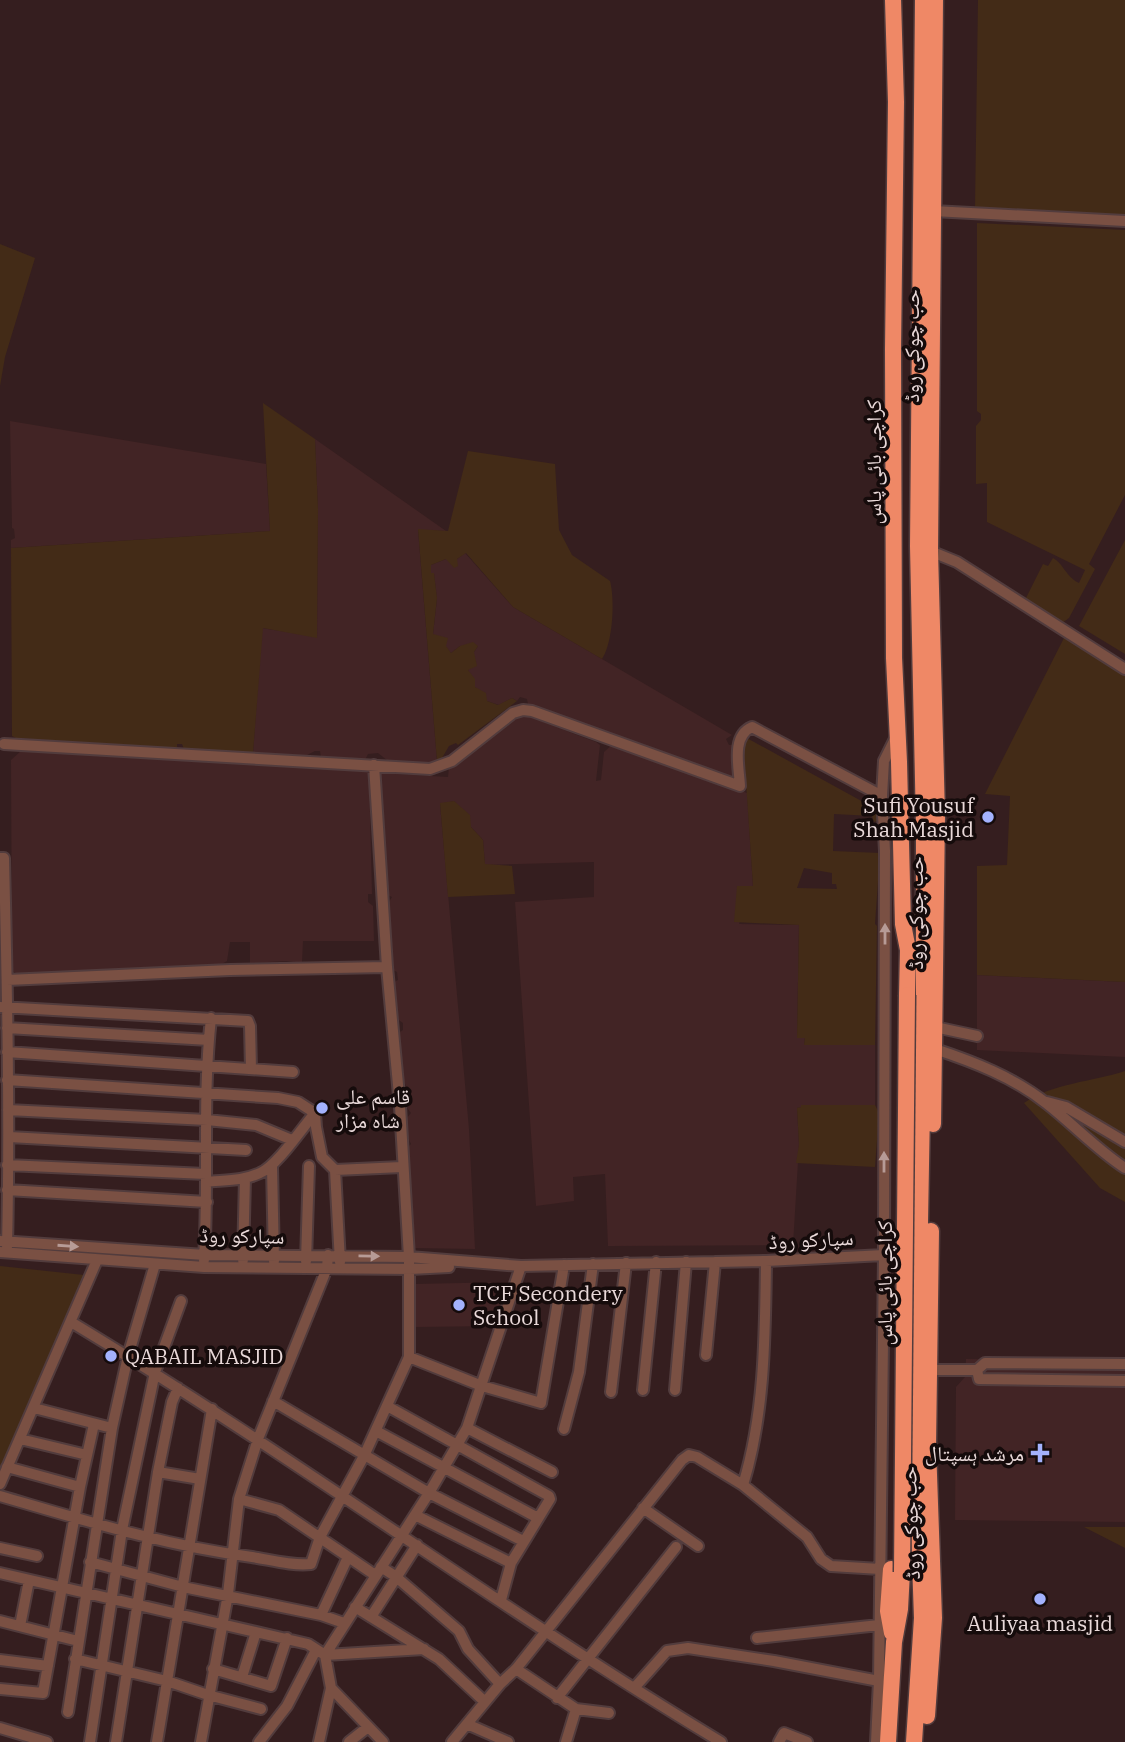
<svg xmlns="http://www.w3.org/2000/svg" width="1125" height="1742" font-family="'IBM Plex Serif','Noto Naskh Arabic',serif">
<style>
.built{fill:#422425}
.green{fill:#432b17;fill-rule:evenodd}
.lines{fill:none;stroke-linecap:round;stroke-linejoin:round}
.minor-casing{stroke:#523c3d;stroke-width:14}
.highway-casing{stroke:#523c3d;stroke-width:19}
.minor{stroke:#7a5043;stroke-width:10}
.highway{stroke:#ef8866;stroke-width:16}
.highway-bridge-casing{stroke:#523c3d;stroke-width:19;stroke-linecap:butt}
.highway-bridge{stroke:#ef8866;stroke-width:16}
.oneway{fill:#b79b96}
.poi-dot{fill:#a3b2fd;stroke:#150b0b;stroke-width:2.5}
.labels{text-anchor:middle;dominant-baseline:central;stroke-width:7;stroke-linejoin:round;paint-order:stroke}
.street-label{font-size:21px;fill:#e9d9d9;stroke:#150b0b}
.poi-label{font-size:21px;fill:#e9d9d9;stroke:#150b0b;text-anchor:start}
</style>
<rect width="100%" height="100%" fill="#351e1f"/>
<path class="built" d="M10 421 266 464 270 531 11 548V540L15 538 14 529 12 528Z
M315 439 446 531 418 530 437 761 431 764 388 761 378 753 368 754 365 760 321 757 320 751H315L305 756 253 753 262 628 317 637 318 509Z
M465 553 513 607 732 735 726 739 729 745H732L733 778 528 704 527 699 520 697 517 701 512 698 499 705 487 701 475 687 468 670 474 652 478 646H460L451 653 433 634 437 599 434 574 431 573V565L446 559H457Z
M516 715 527 716 596 742 600 745 596 781 601 780 604 752 613 744 747 793 753 887 739 924 799 925 797 1038H805L804 1044 875 1045V1105H802V1107L797 1108 799 1145 793 1245 608 1246 605 1174 573 1177 574 1201 536 1206 515 902 594 897V862L485 865 483 840 471 827 454 801 440 804 469 1129 475 1249 413 1248 407 1148 411 1144 407 1136 406 1119 411 1113 405 1105 404 1087 406 1086 403 1080 398 1033 403 1030V1023L397 1019 394 982 398 980 397 972 393 970 387 905 392 897 385 894 380 773 448 777 449 767Z
M23 749 369 771 372 894H368V902L373 906 374 941H303L302 963 287 961 250 963V942H230L227 961 220 965 18 974 12 971 11 760Z
M977 975 1125 982V1057L977 1050Z
M510 1282 496 1326 416 1327 414 1284Z
M966 1359 1125 1361V1522L955 1520 956 1387 965 1377Z"/>
<path class="green" d="M978 0H1125V216L975 208Z
M977 223 1125 230V495L1089 564 1095 569 1069 618 1062 623 1025 600 1043 564 1048 566 1053 558C1064 564 1065 576 1079 583L1085 570 987 522V483L976 484V426L981 420V414L977 411Z
M0 244 35 258 5 357 0 386Z
M263 403 315 439 318 509 317 638 263 628 253 753 184 749 182 744H177V748L16 738 12 736 11 548 270 531Z
M468 451 555 464 559 530 572 555 610 581C615 599 613 643 602 659L513 607 466 553 457 559 458 566 454 568 446 559 431 565V573H434L437 598 433 634 448 638 446 646 451 653 460 646 473 642 478 646 474 652 477 666 468 670 475 679V687L486 693 487 701 498 705 512 698 517 701 458 745 456 743 449 746 442 758 437 761 418 529 448 531Z
M1125 540V654L1079 626Z
M1065 636 1125 675V982L977 975V866L1007 865 1010 796 985 794Z
M745 737 876 809 877 821 874 822 872 816 834 814 833 851 880 853 875 924 877 926 875 1045H804L805 1038H797L799 925 734 922 737 886H753L743 738ZM804 868 832 873V884H836L837 889 797 888Z
M454 801 470 815 471 827 483 840 485 864 512 866 515 894 448 897 440 803Z
M1125 1071V1202L1100 1188 1024 1103C1053 1083 1092 1082 1125 1071Z
M801 1105H875L879 1113 875 1167 796 1163 799 1145 797 1108 801 1107Z
M0 1266 84 1275 0 1468Z
M1084 1527H1125V1548Z"/>
<g class="lines">
<g class="minor-casing">
<path id="minor" d="M933 211 1125 221
M930 551 957 562 1125 669
M4 744 430 769 452 761 513 713 523 710 532 711 740 786C739 767 731 736 752 727L882 796
M0 858H4C7 988 10 1117 7 1247
M7 980 230 970 387 967
M0 1007 248 1021 250 1026 251 1069
M935 1027 977 1036
M7 1028 209 1040
M935 1049C974 1062 1013 1077 1046 1103 1073 1124 1096 1149 1125 1168
M7 1052 293 1072
M7 1080 278 1098 298 1102 315 1113
M1047 1102 1066 1107 1125 1142
M8 1110 207 1120 256 1125 292 1140
M315 1113 316 1127 322 1157 335 1170 340 1262
M9 1137 246 1150
M7 1165 206 1174
M272 1166 274 1261
M335 1170 402 1167
M206 1182C224 1180 243 1181 260 1173 277 1166 302 1128 315 1113
M7 1190 207 1202
M0 1241 205 1255 409 1257 521 1266 766 1261 884 1255 911 1251
M0 1252 204 1267 410 1269 449 1267
M204 1260C209 1179 202 1099 211 1018
M243 1260 245 1178
M306 1261 309 1166
M71 1322C292 1455 500 1609 721 1742
M706 1355 715 1262
M409 1357 482 1386 541 1403 564 1265
M930 1370H977L979 1379 1125 1381
M977 1370 985 1363 1125 1364
M643 1390 656 1262
M675 1390 686 1262
M611 1392 626 1263
M273 1401 429 1493 523 1541
M387 1406 549 1496 550 1499 511 1563 501 1600
M34 1408 112 1428
M467 1428 552 1472
M564 1429 579 1372 593 1264
M376 1431 538 1518
M20 1439 87 1455
M7 1467 80 1487
M158 1472 172 1402 178 1388
M0 1484 97 1260
M743 1485 807 1537 821 1559 831 1566 880 1569
M0 1496C83 1520 166 1546 252 1557 271 1560 292 1566 311 1564L320 1537 364 1456 409 1357V1257L400 1106 387 967 374 765
M239 1499 279 1510 375 1575
M643 1508 698 1546
M415 1515 511 1563
M0 1548 37 1556
M90 1562 183 1587 321 1615 344 1623
M381 1567 395 1576 459 1631 468 1649 500 1684
M0 1573 308 1644 325 1655 331 1688 383 1742
M355 1607 439 1659 485 1702
M321 1615 348 1557
M371 1617 417 1545
M0 1621 78 1641
M20 1626 29 1580
M757 1638 879 1625
M424 1649 325 1655 429 1493 467 1428 521 1266
M75 1659 167 1681 208 1695 261 1709
M0 1660 48 1666
M213 1669 271 1686 287 1638
M516 1669 576 1709 609 1713
M242 1677 256 1632
M635 1687 667 1651 688 1648 774 1661 879 1681
M0 1689 43 1693 80 1487 94 1424
M557 1698 676 1547
M68 1712 112 1428 128 1356 155 1264
M467 1724 508 1742
M0 1728 47 1742
M90 1742 122 1530 155 1372 181 1301
M116 1742 158 1472 200 1479
M157 1742 212 1409
M201 1742 228 1594 239 1499 258 1439 327 1268 328 1255
M259 1742 287 1706 316 1650
M319 1742 331 1688
M349 1742 368 1727
M452 1742 500 1684 516 1669 682 1460 689 1455 697 1457 743 1485C765 1413 765 1336 766 1261
M566 1742 576 1709
M779 1742 784 1733 807 1742
M876 1742 879 1681 884 1255 885 851 882 796 884 761 896 737"/>
</g>
<g class="highway-casing">
<path id="highway" d="M893 0 896 102 893 350 894 658 899 762 903 924 908 950 907 995
M933 1124 937 815 930 551 935 0
M891 1569 888 1611 892 1633
M927 1716 934 1618 928 1446 931 1231
M888 1742 894 1642 900 1609 902 1572
M914 1742 922 1618 916 1447 924 996V827L918 546 923 0"/>
</g>
<use href="#minor" class="minor"/>
<use href="#highway" class="highway"/>
<g class="highway-bridge-casing">
<path id="highway-bridge" d="M902 1572 907 995"/>
</g>
<use href="#highway-bridge" class="highway-bridge"/>
</g>
<defs><path id="oneway-solid" d="M-6-.8H1V-3.2L6.5 0L1 3.2V.8H-6Z" transform="scale(1.75)"/></defs>
<g class="oneway">
<use href="#oneway-solid" transform="translate(885 934) rotate(-90)"/>
<use href="#oneway-solid" transform="translate(884 1162) rotate(-90)"/>
<use href="#oneway-solid" transform="translate(68 1246) rotate(4)"/>
<use href="#oneway-solid" transform="translate(369 1256) rotate(1)"/>
</g>
<g class="poi-dot">
<circle cx="988" cy="817" r="7"/>
<circle cx="322" cy="1108" r="7"/>
<circle cx="459" cy="1305" r="7"/>
<circle cx="111" cy="1356" r="7"/>
<path d="M1036.5 1442.5h7v7h7v7h-7v7h-7v-7h-7v-7h7z"/>
<circle cx="1040" cy="1599" r="7"/>
</g>
<g class="labels">
<g class="street-label">
<text transform="translate(911 346) rotate(-90)">حب چوکی روڈ</text>
<text transform="translate(873 462) rotate(-90)">کراچی بائی پاس</text>
<text transform="translate(915 913) rotate(-90)">حب چوکی روڈ</text>
<text transform="translate(242 1235) rotate(1)">سپارکو روڈ</text>
<text transform="translate(811 1239) rotate(-3)">سپارکو روڈ</text>
<text transform="translate(884 1283) rotate(-90)">کراچی بائی پاس</text>
<text transform="translate(910 1523) rotate(-92)">حب چوکی روڈ</text>
</g>
<g class="poi-label">
<text x="974" y="805" text-anchor="end">Sufi Yousuf<tspan x="974" dy="24">Shah Masjid</tspan></text>
<text x="336" y="1096">قاسم علی<tspan x="336" dy="24">شاہ مزار</tspan></text>
<text x="473" y="1293">TCF Secondery<tspan x="473" dy="24">School</tspan></text>
<text x="125" y="1356">QABAIL MASJID</text>
<text x="1024" y="1453" text-anchor="end">مرشد ہسپتال</text>
<text x="1040" y="1623" text-anchor="middle">Auliyaa masjid</text>
</g>
</g>
</svg>
